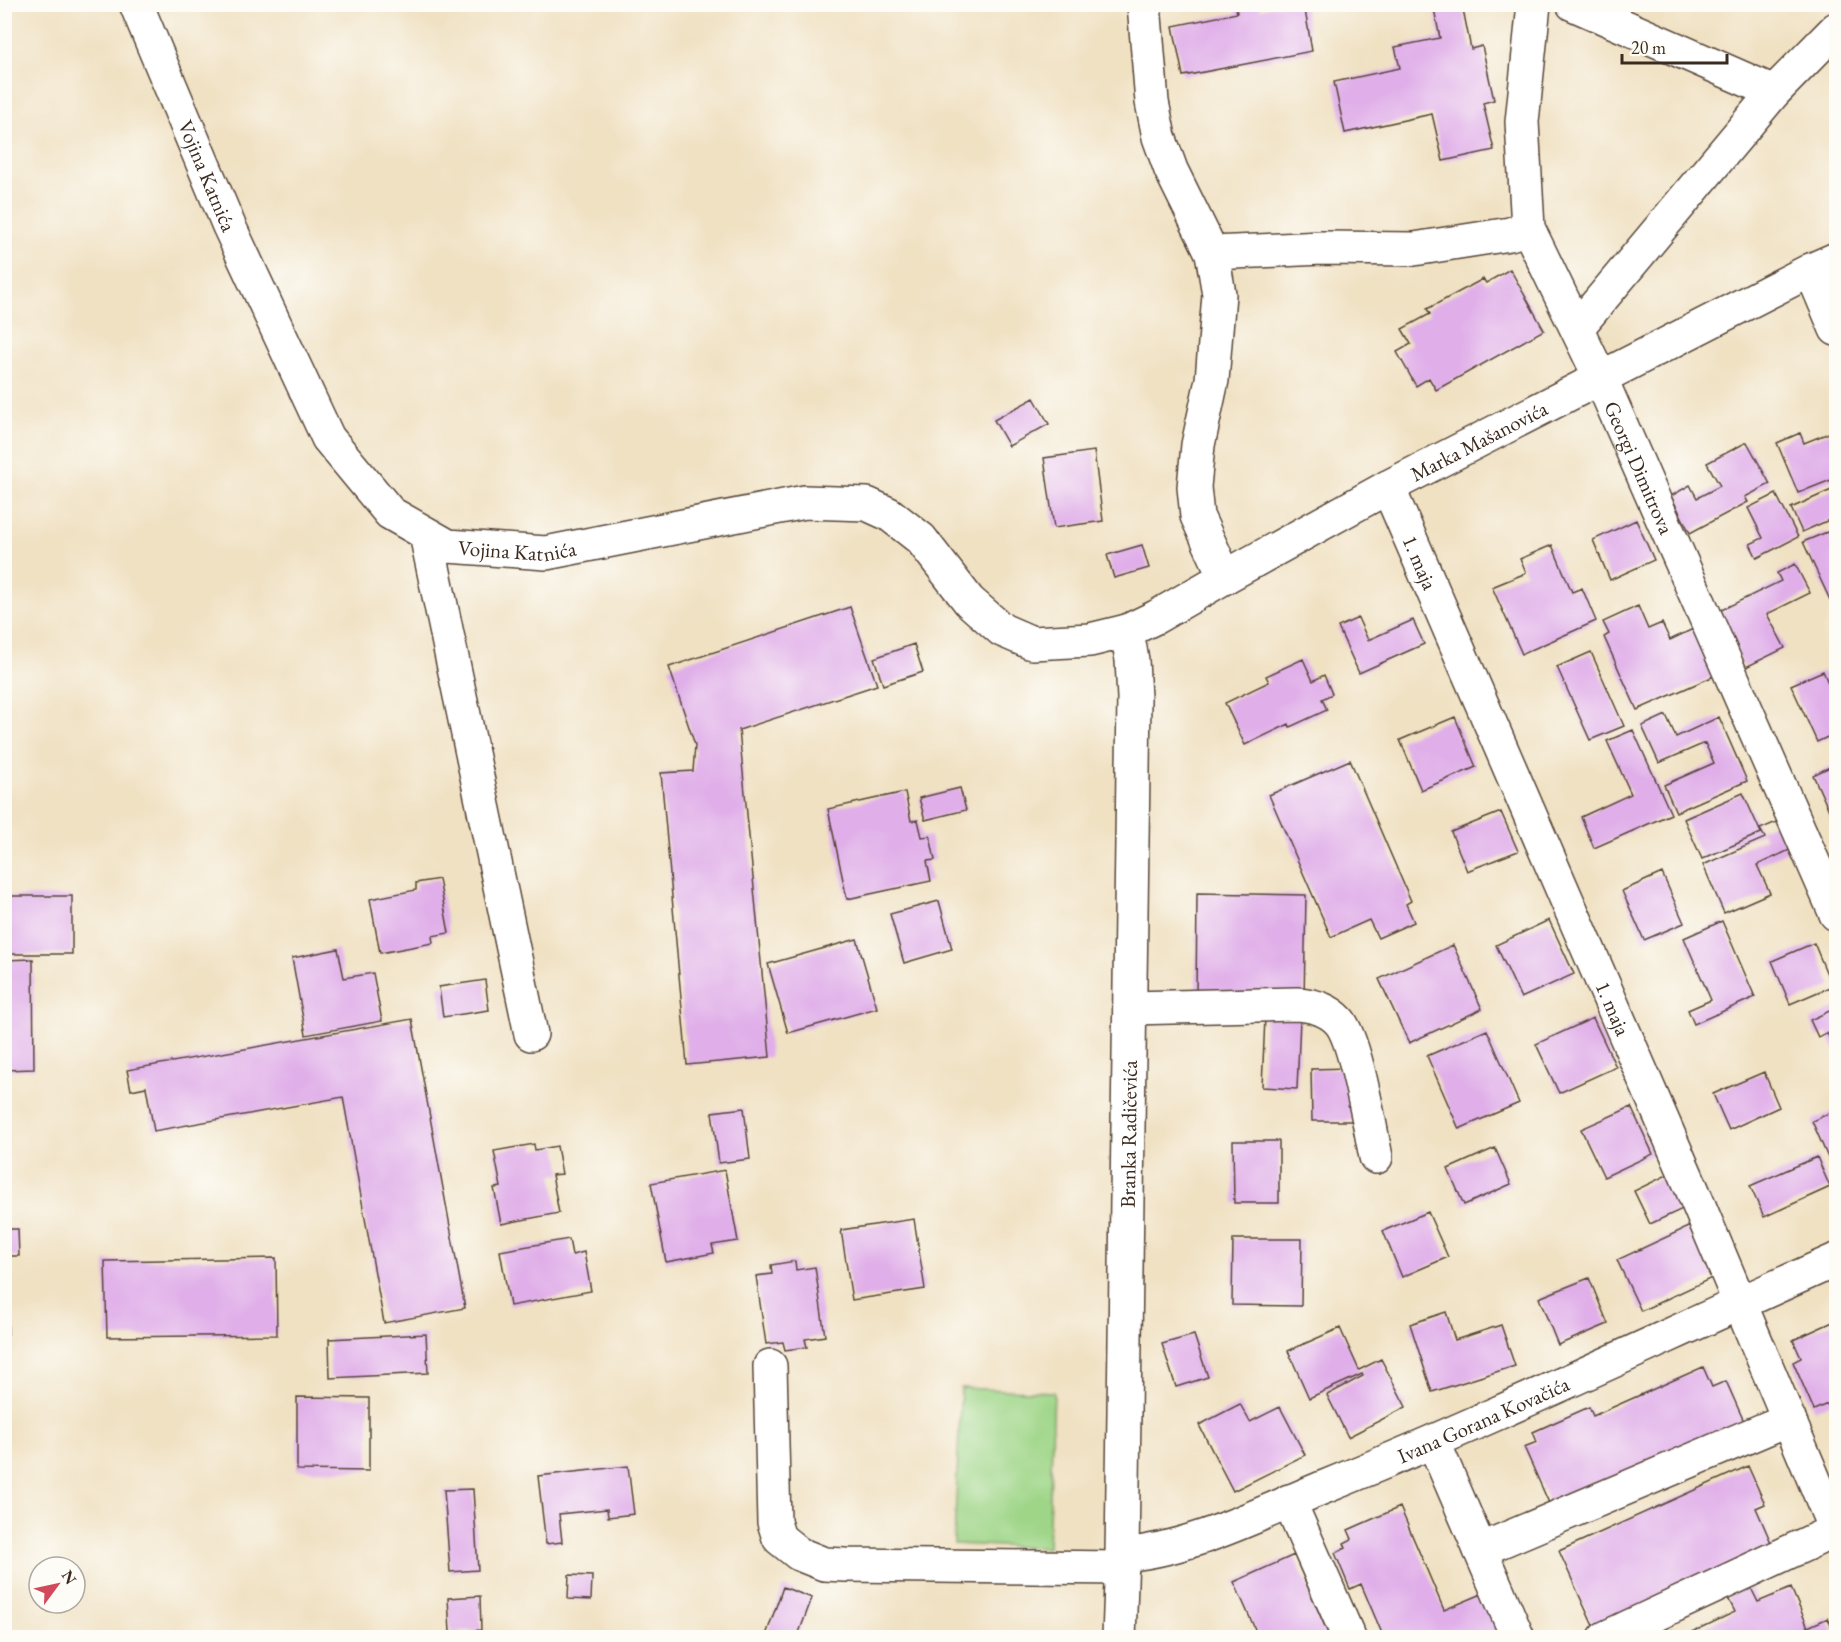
<svg xmlns="http://www.w3.org/2000/svg" width="1841" height="1642" font-family="'EB Garamond',serif">
<style>
.green{fill:#9ed587;stroke:#6c8052;stroke-width:1.5}
.building{fill:#e0afe9}
.lines{fill:none;stroke-linecap:round;stroke-linejoin:round}
.minor-casing{stroke:#564537;stroke-width:36}
.minor{stroke:#fff;stroke-width:33}
.labels{text-anchor:middle;dominant-baseline:central;stroke-width:5;stroke-linejoin:round;paint-order:stroke}
.street-label{font-size:21px;fill:#3b2a1e;stroke:#fdfcf7}
</style>
<rect width="100%" height="100%" fill="#fdfcf7"/>
<filter id="ink" filterUnits="userSpaceOnUse"><feTurbulence type="fractalNoise" baseFrequency=".0167" numOctaves="2"/><feDisplacementMap in="SourceGraphic" scale="12" xChannelSelector="R" yChannelSelector="G"/><feConvolveMatrix kernelMatrix="1 2 1 2 8 2 1 2 1" color-interpolation-filters="sRGB"/></filter>
<filter id="wash" filterUnits="userSpaceOnUse"><feTurbulence type="fractalNoise" baseFrequency=".008" numOctaves="4" result="noise"/><feDisplacementMap in="SourceGraphic" scale="24" xChannelSelector="R" yChannelSelector="G"/><feGaussianBlur stdDeviation="1.35" result="paint"/><feColorMatrix in="noise" values="0 0 0 0 0 0 0 0 0 0 0 0 0 0 0 0 0 1.4 0 .05"/><feComposite in="paint" operator="in"/></filter>
<g filter="url(#wash)">
<rect width="100%" height="100%" fill="#f0e1c3"/>
<path class="green" d="M961 1388 1054 1392 1048 1548 954 1544Z"/>
<g id="blocks">
<path class="building" d="M1235 4H1259L1260 9 1283 4H1304L1312 51 1183 76 1173 26 1237 13Z
M1433 4H1462L1471 49 1482 46 1494 100 1483 103 1494 150 1443 161 1432 114 1345 133 1334 82 1400 68 1395 47 1440 38Z
M1510 269 1544 330 1436 390 1429 378 1416 386 1397 352 1411 344 1402 329 1430 314 1427 309 1483 279 1486 283Z
M1034 398 1049 424 1009 446 994 420Z
M1836 430V478L1798 493 1777 443 1800 433 1804 443Z
M1747 442 1770 484 1745 497 1748 502 1690 533 1671 496 1690 485 1697 498 1720 486 1707 463Z
M1094 451 1103 521 1054 528 1044 458Z
M1836 488V517L1802 532 1791 508Z
M1776 494 1798 537 1757 558 1750 544 1763 538 1748 508Z
M1636 520 1654 560 1610 580 1593 540Z
M1827 532 1836 550V600L1831 602 1803 542Z
M1142 545 1149 568 1114 578 1107 555Z
M1552 545 1572 592 1582 588 1596 621 1522 654 1492 587 1526 573 1520 559Z
M1795 564 1810 593 1767 614 1785 648 1744 668 1717 612 1781 581 1777 573Z
M1638 606 1648 629 1662 623 1670 640 1693 629 1714 676 1637 710 1604 637 1609 634 1603 622Z
M850 607 877 685 739 730 770 1057 687 1065 661 773 693 771 695 745 669 667Z
M1358 618 1368 640 1413 620 1424 644 1359 673 1338 627Z
M914 644 923 672 883 685 874 658Z
M1591 652 1624 726 1590 740 1557 667Z
M1303 659 1313 681 1324 675 1332 694 1322 699 1327 710 1290 727 1289 724 1245 745 1225 703 1269 682 1266 676Z
M1823 671 1836 702V733L1817 742 1791 685Z
M1666 715 1676 737 1719 717 1747 781 1676 812 1664 785 1714 763 1705 743 1659 763 1642 726Z
M1455 717 1476 767 1421 790 1400 740Z
M1633 730 1671 814 1594 848 1581 817 1631 794 1607 741Z
M1350 760 1411 901 1406 904 1414 922 1378 938 1369 920 1331 937 1269 795Z
M1836 764V826L1813 775Z
M960 788 966 810 925 820 919 798Z
M905 792 911 821 918 820 922 837 930 836 935 860 927 861 931 881 847 899 828 809Z
M1743 793 1761 833 1702 859 1684 819Z
M1501 812 1518 851 1467 871 1451 832Z
M1781 820 1794 848 1757 865 1770 893 1724 913 1703 865 1765 838 1760 829Z
M1662 873 1684 923 1644 940 1622 891Z
M439 879 449 933 432 936 433 943 380 953 370 899 416 890V883Z
M1197 893 1306 895 1304 1000 1196 997Z
M4 896H72V954H4Z
M939 901 952 949 904 963 890 914Z
M1549 920 1574 974 1521 998 1496 945Z
M1722 921 1755 997 1694 1024 1688 1010 1711 1000 1684 938Z
M857 939 877 1008 788 1033 768 964Z
M1814 943 1832 986 1790 1004 1772 961Z
M1453 945 1482 1009 1409 1043 1379 979Z
M338 949 344 978 373 973 382 1021 306 1035 292 958Z
M33 959 34 1069 4 1070V960Z
M485 980 489 1010 443 1017 439 987Z
M1836 1008V1053L1827 1033 1818 1037 1810 1020Z
M1265 1017 1300 1019 1297 1089 1262 1087Z
M1593 1018 1616 1067 1559 1093 1536 1044Z
M412 1019 465 1308 384 1323 343 1097 154 1131 146 1087 131 1090 127 1070Z
M1487 1030 1519 1103 1459 1129 1427 1056Z
M1350 1068 1352 1121H1312L1311 1069Z
M1764 1072 1779 1107 1729 1130 1713 1094Z
M1631 1107 1653 1154 1604 1177 1581 1129Z
M744 1108 750 1159 719 1163 712 1112Z
M1836 1110V1176L1812 1121Z
M1233 1141H1279V1203H1234Z
M534 1144 535 1150 557 1146 562 1174 552 1175 559 1213 501 1224 494 1188 501 1187 494 1151Z
M1495 1148 1511 1184 1464 1205 1448 1169Z
M1817 1157 1830 1187 1764 1217 1750 1186Z
M725 1170 738 1241 712 1245 714 1253 666 1262 651 1183Z
M1671 1173 1687 1207 1650 1224 1634 1191Z
M1428 1212 1448 1257 1402 1277 1383 1231Z
M914 1219 925 1289 852 1300 841 1230Z
M1690 1226 1714 1277 1641 1311 1617 1260Z
M4 1229H18L19 1256H4Z
M569 1239 572 1255 584 1252 591 1291 510 1306 500 1251Z
M1233 1239H1302L1301 1306 1232 1305Z
M276 1258 277 1335 107 1337 105 1261Z
M795 1261 796 1270 815 1267 825 1336 805 1339 807 1347 785 1350 783 1342 766 1344 756 1276 772 1274 771 1265Z
M1589 1278 1608 1324 1558 1345 1539 1298Z
M4 1282H6L8 1335 4 1336Z
M1446 1312 1455 1340 1501 1325 1515 1366 1432 1392 1410 1324Z
M1835 1321 1836 1400 1814 1410 1793 1362 1801 1358 1793 1340Z
M1340 1328 1359 1370 1381 1359 1406 1407 1348 1437 1327 1395 1363 1376 1362 1374 1309 1398 1288 1351Z
M426 1334 428 1373 330 1378 329 1339Z
M1194 1335 1208 1377 1176 1387 1162 1344Z
M1703 1367 1712 1387 1726 1381 1746 1426 1553 1512 1524 1447 1537 1442 1533 1432 1589 1407 1593 1416Z
M297 1397 369 1398V1471L297 1470Z
M1240 1404 1250 1422 1280 1407 1305 1455 1233 1491 1199 1425Z
M628 1466 634 1514 608 1517 607 1509 559 1514 562 1542 546 1544 538 1476Z
M1748 1466 1765 1504 1756 1508 1773 1547 1594 1628 1559 1551Z
M473 1489 478 1570 450 1572 444 1490Z
M1400 1507 1444 1610 1482 1594 1500 1638H1384L1361 1584 1350 1589 1335 1553 1346 1548 1344 1543 1352 1539 1348 1530Z
M1294 1555 1330 1638H1259L1234 1582Z
M569 1575 592 1576 591 1600 568 1599Z
M1750 1586 1758 1602 1791 1588 1808 1627 1828 1618 1836 1638H1680L1735 1612 1727 1596Z
M783 1587 812 1598 797 1638H765Z
M480 1596 481 1630 450 1632 448 1598Z
M1672 1630 1675 1638H1656Z"/>
</g>
</g>
<g filter="url(#ink)">
<use href="#blocks" fill-opacity="0" stroke="#564537" stroke-width="1.5"/>
<g class="lines">
<g class="minor-casing">
<g id="minor">
<path id="s1" d="M136 4 229 226 328 438 390 513 448 546 546 553 805 502 867 504 889 514 921 539 969 601 1002 630 1032 643 1090 640 1127 631 1156 617 1225 577 1388 487 1811 270 1836 259"/>
<path d="M1144 4 1152 102 1159 137 1171 170 1212 253 1219 294 1212 380 1198 445 1194 487 1197 516 1225 577"/>
<path id="s2" d="M1534 4 1522 122 1528 228 1600 377 1836 914"/>
<path d="M1573 4 1774 92"/>
<path d="M1212 253 1322 248 1414 249 1510 234 1528 228"/>
<path d="M1811 270 1836 329"/>
<path d="M1577 328 1774 92 1836 29"/>
<path id="s3" d="M1388 487 1692 1189 1836 1532"/>
<path d="M426 534 531 1034"/>
<path d="M1130 1008 1297 1004C1314 1005 1328 1009 1339 1021 1356 1040 1370 1128 1376 1157"/>
<path d="M770 1366 774 1522 779 1538 799 1554 824 1564 845 1565 1122 1568"/>
<path d="M1434 1443 1518 1638"/>
<path d="M1289 1501 1349 1638"/>
<path d="M1480 1550 1789 1419"/>
<path id="s4" d="M1122 1555C1194 1549 1262 1512 1327 1486 1499 1416 1667 1335 1836 1260"/>
<path id="s5" d="M1119 1638 1122 1555 1134 698 1132 660 1127 631"/>
<path d="M1605 1638 1836 1530"/>
</g>
</g>
<use href="#minor" class="minor"/>
</g>
</g>
<g class="labels">
<g class="street-label">
<text stroke="none"><textPath href="#s1" startOffset="186">Vojina Katnića</textPath></text>
<text stroke="none"><textPath href="#s1" startOffset="1779">Marka Mašanovića</textPath></text>
<text stroke="none"><textPath href="#s2" startOffset="489">Georgi Dimitrova</textPath></text>
<text stroke="none"><textPath href="#s1" startOffset="708">Vojina Katnića</textPath></text>
<text stroke="none"><textPath href="#s3" startOffset="82">1. maja</textPath></text>
<text stroke="none"><textPath href="#s3" startOffset="568">1. maja</textPath></text>
<text stroke="none"><textPath href="#s5" startOffset="504">Branka Radičevića</textPath></text>
<text stroke="none"><textPath href="#s4" startOffset="387">Ivana Gorana Kovačića</textPath></text>
</g>
</g>
<rect width="1841" height="1642" fill="none" stroke="#fdfcf7" stroke-width="24"/>
<g transform="translate(57 1585) rotate(57)"><circle r="28" fill="#fdfcf7" stroke="#afa8a0" stroke-width="1.5"/>
<path d="M0-4.5L10 22L0 15L-10 22Z" fill="#d1495b"/>
<text y="-9" font-size="16" font-weight="bold" text-anchor="middle" fill="#3b2a1e">N</text>
</g>
<path d="M1622 54v9h105v-9" fill="none" stroke="#3b2a1e" stroke-width="3"/>
<text x="1631" y="54" font-size="18" fill="#3b2a1e" stroke="#fdfcf7" stroke-width="4.5" paint-order="stroke">20 m</text>
</svg>
